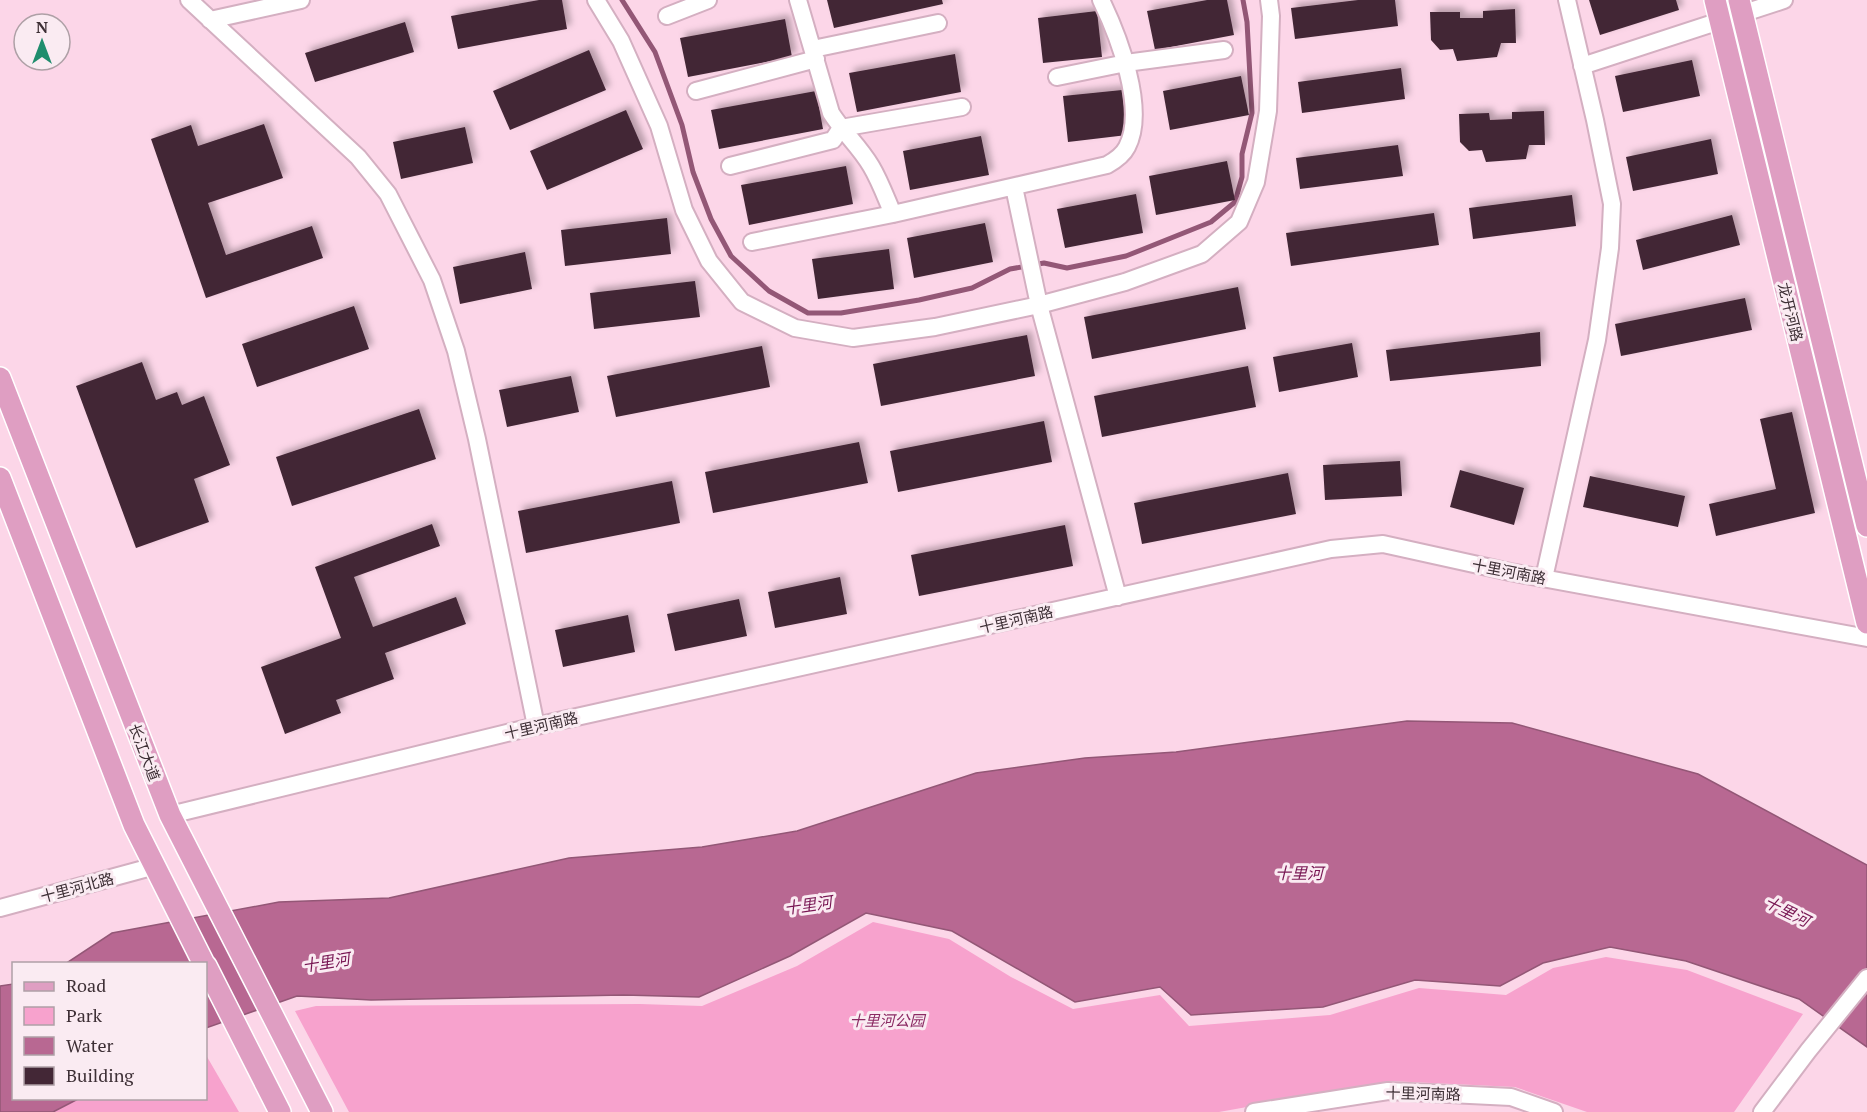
<svg xmlns="http://www.w3.org/2000/svg" width="1867" height="1112" font-family="'PT Serif','Noto Sans SC',serif">
<style>
.green{fill:#f7a2cd}
.water{fill:#b86892;stroke:#935776;stroke-width:1.5}
.lines{fill:none;stroke-linecap:round;stroke-linejoin:round}
.stream{stroke:#935776;stroke-width:5}
.building{fill:#432736;filter:url(#shadow)}
.minor-casing{stroke:#d4afc1;stroke-width:20}
.major-casing{stroke:#fff;stroke-width:24}
.minor{stroke:#fff;stroke-width:16}
.major{stroke:#df9ec2;stroke-width:21}
.labels{text-anchor:middle;dominant-baseline:central;stroke-width:6;stroke-linejoin:round;paint-order:stroke}
.street-label{font-size:15px;fill:#3d2f35;stroke:#faebf2}
.park-label{font-size:15px;font-style:italic;fill:#8b2a63;stroke:#faebf2}
.water-label{font-size:16px;font-style:italic;fill:#771552;stroke:#faebf2}
</style>
<defs>
<filter id="shadow"><feDropShadow dx="4.5" dy="-4.5" stdDeviation="3" flood-color="#0004"/></filter>
</defs>
<rect width="100%" height="100%" fill="#fcd6e8"/>
<path class="green" d="M873 922 949 939 1011 977 1073 1009 1160 995 1189 1026 1330 1015 1419 988 1506 995 1553 968 1606 957 1687 970 1803 1014 1734 1112H1587L1515 1087 1390 1081 1219 1112H349L295 1011 316 1006 640 1004 702 1006 797 966Z
M206 1055 239 1112H53L78 1099 206 1098Z"/>
<path class="water" d="M1407 721 1512 723 1698 774 1867 865V1047L1799 999 1686 961 1610 947 1543 963 1500 986 1415 980 1323 1007 1191 1015 1160 987 1075 1002 952 931 866 913 790 956 699 997 624 995 371 1000 297 996 206 1028V964H65L112 933 279 902 389 898 569 858 702 847 797 831 976 773 1085 758 1176 752Z
M13 984 14 1098 78 1099 53 1112H0V986Z"/>
<g class="lines">
<path class="stream" d="M622 0 655 52 682 125 693 172 711 219 731 256 769 291 808 313H841L919 300 972 288 1010 269 1044 263 1067 268 1126 256 1211 222 1235 202 1242 177V154L1252 113 1247 22 1243 0"/>
</g>
<path class="building" d="M539 0H562L567 29 458 49 451 16Z
M827 0H942L943 4 834 28Z
M1207 0H1227L1234 35 1155 50 1147 11Z
M1358 0H1395L1398 26 1295 39 1291 8Z
M1589 0H1676L1679 10 1600 35Z
M1515 9 1516 43H1501L1497 57 1457 61 1453 49 1440 50 1431 40 1430 12H1460V18H1483V11Z
M1097 11 1102 57 1043 63 1038 18Z
M785 19 792 57 688 77 680 38Z
M405 22 414 52 315 82 305 53Z
M589 50 606 90 510 130 493 91Z
M955 54 961 92 857 112 849 73Z
M1692 60 1700 96 1623 112 1615 76Z
M1401 68 1405 99 1302 113 1298 82Z
M1241 76 1249 115 1170 130 1163 91Z
M1122 90 1127 135 1068 142 1063 96Z
M816 91 823 129 719 149 711 110Z
M626 110 643 149 547 190 530 151Z
M1544 111 1545 145H1529L1526 159 1486 162 1482 150 1469 151 1460 142 1459 114 1489 113 1490 120 1512 119V112Z
M264 124 283 178 208 203 226 255 312 226 323 258 206 298 151 139 191 125 198 146Z
M465 127 473 163 401 179 393 142Z
M981 136 989 175 910 190 903 151Z
M1711 139 1718 174 1633 191 1626 157Z
M1398 145 1403 176 1300 189 1296 158Z
M1227 161 1235 200 1156 215 1149 176Z
M846 166 853 204 749 225 741 185Z
M1136 194 1143 233 1065 248 1057 209Z
M1572 195 1576 226 1473 239 1469 208Z
M1434 213 1439 245 1291 266 1286 233Z
M1732 215 1740 245 1643 270 1636 240Z
M667 218 671 254 565 266 561 230Z
M985 223 993 262 914 278 907 238Z
M889 249 894 289 818 299 812 259Z
M525 252 532 289 460 304 453 267Z
M695 281 700 317 594 329 590 293Z
M1238 287 1246 329 1092 359 1084 317Z
M1745 298 1752 330 1621 356 1615 324Z
M354 306 369 349 257 387 242 344Z
M1540 332 1541 366 1390 381 1386 350Z
M1027 335 1035 376 881 406 873 364Z
M1352 343 1358 377 1279 392 1273 357Z
M762 346 770 387 616 417 607 376Z
M142 362 156 400 177 392 182 405 204 396 230 465 194 479 209 522 136 548 76 386Z
M1248 366 1256 407 1102 437 1094 396Z
M571 376 579 412 507 427 499 390Z
M419 409 436 459 292 506 276 457Z
M1792 412 1815 513 1716 536 1709 504 1776 489 1760 419Z
M1044 421 1052 462 898 492 890 451Z
M859 442 868 483 713 513 705 472Z
M1400 461 1402 496 1325 500 1323 465Z
M1460 470 1524 488 1514 525 1450 507Z
M1288 473 1296 514 1142 544 1134 503Z
M1590 476 1685 496 1678 527 1583 507Z
M672 481 680 523 526 553 518 511Z
M432 524 440 546 354 577 373 627 456 597 466 624 385 653 394 679 336 700 341 713 285 734 261 667 341 638 315 567Z
M1065 525 1073 566 919 596 911 555Z
M840 577 847 614 775 628 768 592Z
M739 599 747 636 675 651 667 614Z
M628 615 635 652 563 667 555 630Z"/>
<g class="lines">
<g class="minor-casing">
<path id="minor" d="M189 0 358 157 388 194 432 280 456 351 477 439 536 726
M596 0 621 41 659 126 684 210 709 261 742 302 795 328 853 338 935 327 1039 305 1125 282 1202 254 1239 222 1256 182 1268 111 1271 16 1269 0
M798 0 831 113C843 132 860 147 871 166 880 181 886 198 893 214
M667 16 708 0
M210 20 301 0
M813 49 938 23
M1582 66 1784 0
M1057 77 1126 63 1224 50
M696 91 816 59
M730 166 833 140 841 128 962 107
M1014 187 1039 305 1118 597
M752 242 893 214 1107 165C1116 160 1123 155 1127 147 1147 109 1118 35 1101 0
M1544 578 1597 340 1610 248 1612 204 1595 120 1567 0
M170 815 536 726 1331 549 1383 544 1510 572 1867 638
M0 908 155 866
M1254 1112 1388 1091 1511 1097 1554 1112
M1762 1112 1808 1051 1867 978"/>
</g>
<g class="major-casing">
<path id="major" d="M1715 0 1867 623
M1739 0 1867 526
M0 378 170 815 322 1112
M0 478 134 825 204 964
M206 966 280 1112"/>
</g>
<use href="#minor" class="minor"/>
<use href="#major" class="major"/>
</g>
<g class="labels">
<g class="street-label">
<text transform="translate(1791 312) rotate(76)">龙开河路</text>
<text transform="translate(1509 571) rotate(11)">十里河南路</text>
<text transform="translate(1016 619) rotate(-13)">十里河南路</text>
<text transform="translate(541 725) rotate(-13)">十里河南路</text>
<text transform="translate(145 752) rotate(69)">长江大道</text>
<text transform="translate(77 887) rotate(-15)">十里河北路</text>
<text transform="translate(1423 1093) rotate(1)">十里河南路</text>
</g>
<g class="park-label">
<text x="887" y="1020">十里河公园</text>
</g>
<g class="water-label">
<text x="1299" y="873">十里河</text>
<text transform="translate(808 905) rotate(-8)">十里河</text>
<text transform="translate(1787 911) rotate(26)">十里河</text>
<text transform="translate(326 962) rotate(-9)">十里河</text>
</g>
</g>
<rect x="12" y="962" width="195" height="138" fill="#faebf2" stroke="#aea0a6" stroke-width="1.5"/>
<rect x="24" y="982" width="30" height="9" fill="#df9ec2" stroke="#aea0a6" stroke-width="1.5"/>
<text x="66" y="992" font-size="18" fill="#3d2f35">Road</text>
<rect x="24" y="1007" width="30" height="18" fill="#f7a2cd" stroke="#aea0a6" stroke-width="1.5"/>
<text x="66" y="1022" font-size="18" fill="#3d2f35">Park</text>
<rect x="24" y="1037" width="30" height="18" fill="#b86892" stroke="#aea0a6" stroke-width="1.5"/>
<text x="66" y="1052" font-size="18" fill="#3d2f35">Water</text>
<rect x="24" y="1067" width="30" height="18" fill="#432736" stroke="#aea0a6" stroke-width="1.5"/>
<text x="66" y="1082" font-size="18" fill="#3d2f35">Building</text>
<g transform="translate(42 42)"><circle r="28" fill="#faebf2" stroke="#aea0a6" stroke-width="1.5"/>
<path d="M0-4.5L10 22L0 15L-10 22Z" fill="#1f8d6d"/>
<text y="-9" font-size="16" font-weight="bold" text-anchor="middle" fill="#3d2f35">N</text>
</g>
</svg>
